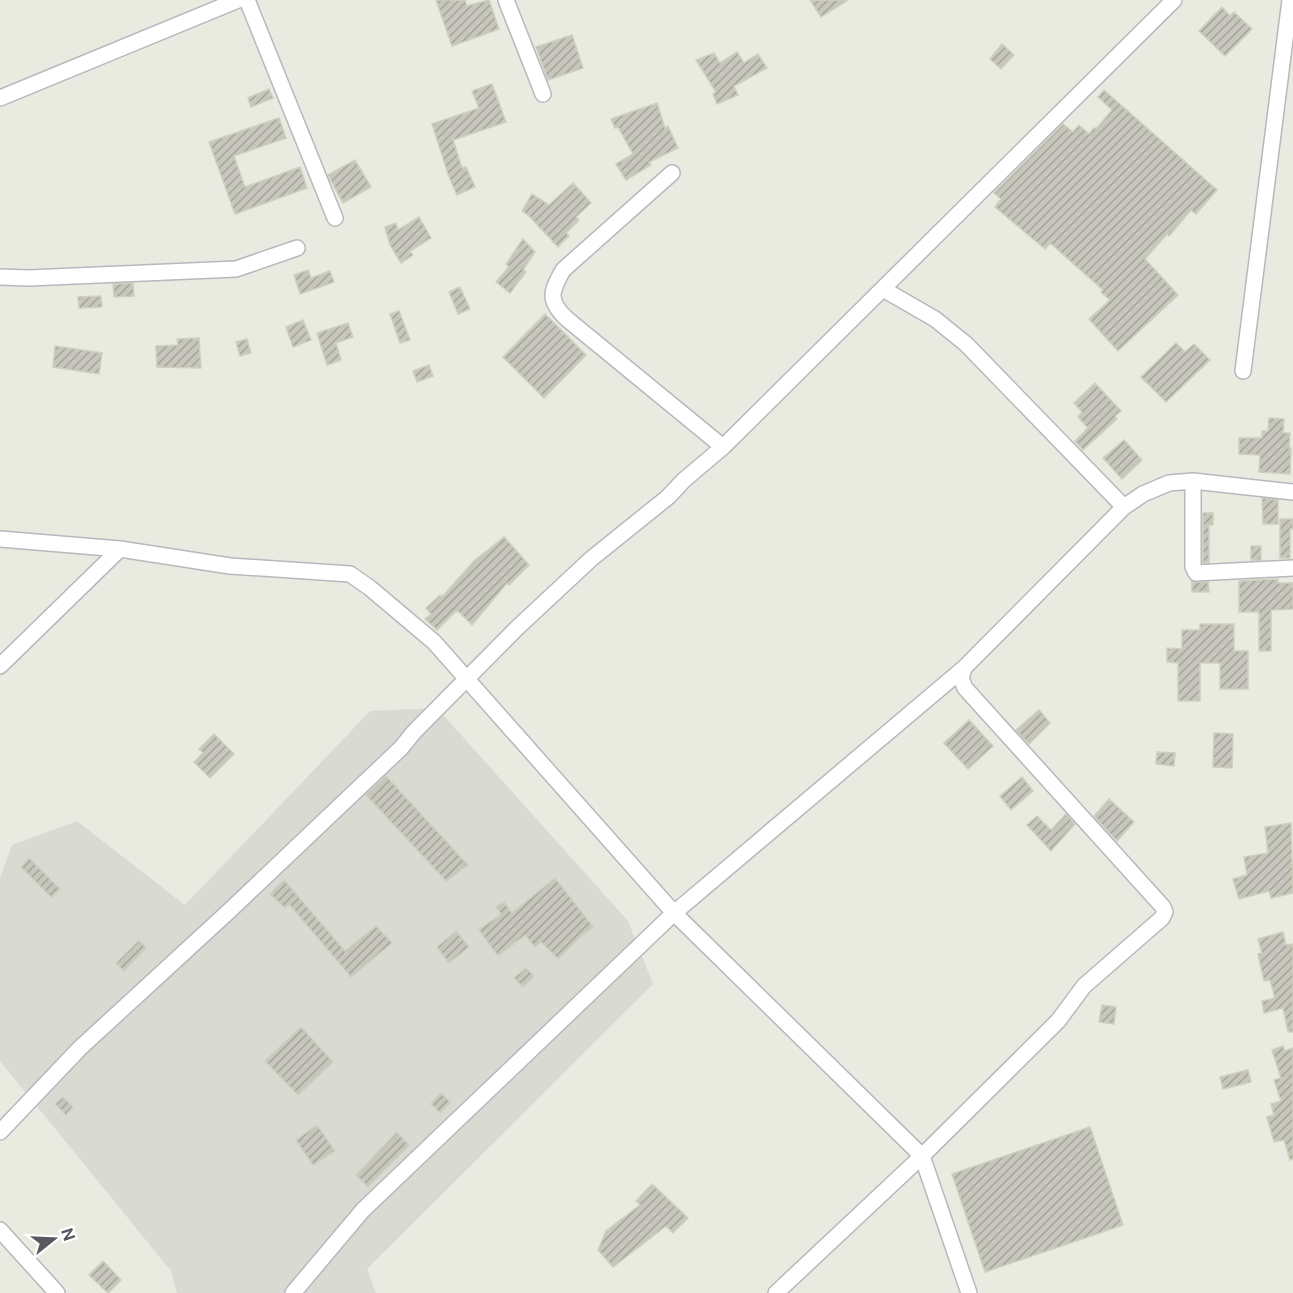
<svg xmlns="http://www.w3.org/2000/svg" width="1293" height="1293" font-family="'Public Sans',sans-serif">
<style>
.industrial{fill:#d9dad2}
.building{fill:url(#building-hatch);stroke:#cfcfbe;stroke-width:1.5}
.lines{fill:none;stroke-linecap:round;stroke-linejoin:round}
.street-casing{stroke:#b7b8be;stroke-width:18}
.street{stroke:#fff;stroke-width:15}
</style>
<defs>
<pattern id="building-hatch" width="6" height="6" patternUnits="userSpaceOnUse" patternTransform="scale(1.5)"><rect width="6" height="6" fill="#c6c6bc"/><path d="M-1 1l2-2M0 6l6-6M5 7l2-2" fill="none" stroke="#a4a49c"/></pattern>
</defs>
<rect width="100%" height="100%" fill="#eaebe0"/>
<path class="industrial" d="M437 708 628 921 653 984 367 1269 376 1293H177L171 1271 0 1061V878L12 845 77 821 185 905 370 711Z"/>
<path class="building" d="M436 0H465L467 6 489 0 499 29 452 46Z
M810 0H848L821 17Z
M1222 7 1230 16 1234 12 1252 29 1225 56 1199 31Z
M572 35 583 68 548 80 536 47Z
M1002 44 1014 55 1001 69 990 59Z
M737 52 744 63 758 54 767 68 734 86 738 95 717 104 713 94 716 92 696 60 714 53 720 63Z
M492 84 506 122 453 140 462 168 466 167 475 187 457 195 448 174 432 124 479 108 472 91Z
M269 89 273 98 251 107 248 98Z
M1104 90 1217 190 1196 214 1191 210 1169 236 1167 234 1145 259 1178 295 1118 351 1089 319 1110 300 1101 292 1103 290 1050 243 1045 249 995 207 1001 199 994 193 1063 124 1073 132 1079 125 1089 134 1094 128 1096 129 1112 110 1098 97Z
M657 103 665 128 668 126 678 148 649 162 651 165 626 180 616 164 633 154 618 127 615 128 611 119Z
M279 118 286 138 234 156 245 187 300 167 307 188 235 214 209 142Z
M355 160 371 187 343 203 328 175Z
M573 183 591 203 576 217 579 220 566 233 569 236 558 247 529 216 522 211 532 194 549 205Z
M419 217 431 238 410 251 413 255 401 263 390 245 385 227 396 223 398 230Z
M523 239 535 252 523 270 526 272 510 293 496 282 509 267 506 264Z
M308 270 311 278 330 271 334 282 300 294 294 275Z
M133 283 134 296 114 297 113 284Z
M460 287 470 309 458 314 449 292Z
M101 296 102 307 79 308 78 297Z
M399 311 410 340 400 343 390 314Z
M545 314 586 355 544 398 503 357Z
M303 320 311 340 293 347 286 327Z
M348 323 353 337 336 343 341 360 327 365 317 333Z
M199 338 201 368 157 367 156 346 178 345 177 339Z
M247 339 251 353 240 356 236 342Z
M1176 343 1185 352 1194 344 1210 360 1166 402 1141 377Z
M55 346 102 353 99 374 53 367Z
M429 365 433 376 417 382 413 371Z
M1095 383 1121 411 1115 416 1117 419 1083 450 1075 441 1088 428 1078 417 1082 412 1074 403Z
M1269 418 1284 419 1283 433H1290L1289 448H1291L1290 474 1259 472 1260 455 1239 454V438H1262V431H1268Z
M1124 440 1142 460 1122 479 1103 458Z
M1262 498 1278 500V524H1263Z
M1203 513H1213V525H1209V563H1203Z
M1280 519H1293V529H1290V558H1280Z
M504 537 529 565 509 585 507 583 472 625 457 610 437 630 425 619 431 614 426 608 440 595 442 597 474 561Z
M1251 546H1261V560H1251Z
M1278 579V583H1293V609L1271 610V651H1259V612H1239V581Z
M1192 582H1208L1209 592H1192Z
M1200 624H1234V651H1248V689H1220V663H1200V701H1178V663L1167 662V648L1182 649V630H1200Z
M1039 710 1050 723 1029 744 1016 730Z
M969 720 993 746 968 769 944 743Z
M1214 733 1233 734 1232 768 1213 767Z
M214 734 234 754 210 778 194 762 203 753 199 749Z
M1157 752 1175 753 1174 766 1156 764Z
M386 776 468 865 446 881 366 795Z
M1022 777 1033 791 1011 810 1000 796Z
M1109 799 1134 822 1117 841 1094 816Z
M1066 814 1075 824 1051 851 1027 825 1037 816 1051 830Z
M1291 823 1293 893 1271 898 1269 891 1239 899 1233 879 1247 875 1244 857 1268 853 1265 827Z
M29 858 60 889 52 898 21 867Z
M555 878 593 927 578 939 558 959 541 942 535 947 525 935 498 956 479 930 501 914 496 907 504 902 512 913Z
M284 880 345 951 376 926 392 943 351 977 289 904 285 908 270 894Z
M456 931 469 947 449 963 437 947Z
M1283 932 1286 945 1293 944V1032H1288L1283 1008 1264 1013 1262 1001 1275 998 1270 980 1264 981 1258 954 1262 953 1258 939Z
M139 940 146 948 124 971 116 963Z
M526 968 534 976 523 987 514 978Z
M1102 1005 1116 1007 1114 1024 1099 1022Z
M301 1027 333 1062 298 1095 265 1061Z
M1283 1046 1285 1051 1293 1048V1159L1290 1160 1284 1140 1274 1142 1267 1117 1274 1115 1271 1104 1281 1101 1274 1080 1281 1078 1272 1050Z
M1248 1070 1251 1082 1223 1089 1220 1077Z
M441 1093 450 1102 440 1113 431 1104Z
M63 1097 73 1107 66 1115 55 1104Z
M317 1125 335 1151 313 1165 296 1140Z
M1090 1127 1123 1225 985 1272 952 1174Z
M397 1132 409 1145 368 1187 356 1175Z
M652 1184 688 1218 673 1233 666 1226 613 1267 598 1250 606 1231 640 1205 636 1201Z
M103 1261 121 1280 108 1293 89 1275Z"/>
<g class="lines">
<g class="street-casing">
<path id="street" d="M247 0 335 218
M506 0 543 94
M0 98 238 0
M672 173 563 270C551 292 547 300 567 319L723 447
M0 277 29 278 236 269 297 248
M883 289 935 319 966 344 1124 507
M1243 371 1290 0
M1193 481V567L1196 573 1293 568
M0 539 120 549 230 566 350 574 370 588 434 642 674 913 922 1156 969 1293
M0 666 120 549
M0 1132 80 1048 227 913 401 748 414 732 517 628 591 559 668 497 684 480 723 447 1174 0
M0 1230 57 1293
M293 1293 363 1210 674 913 964 668
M776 1293 922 1156 1058 1021 1084 986 1162 918 1165 912 1163 907 965 688 961 678 964 668 1124 507 1143 494 1169 483 1193 481 1293 492"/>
</g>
<use href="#street" class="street"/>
</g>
<g transform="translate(54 1239) rotate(72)" stroke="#ffffff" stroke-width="4.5" paint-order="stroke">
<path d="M0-4.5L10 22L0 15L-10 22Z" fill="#585960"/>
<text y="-9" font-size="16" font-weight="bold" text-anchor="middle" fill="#585960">N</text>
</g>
</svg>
